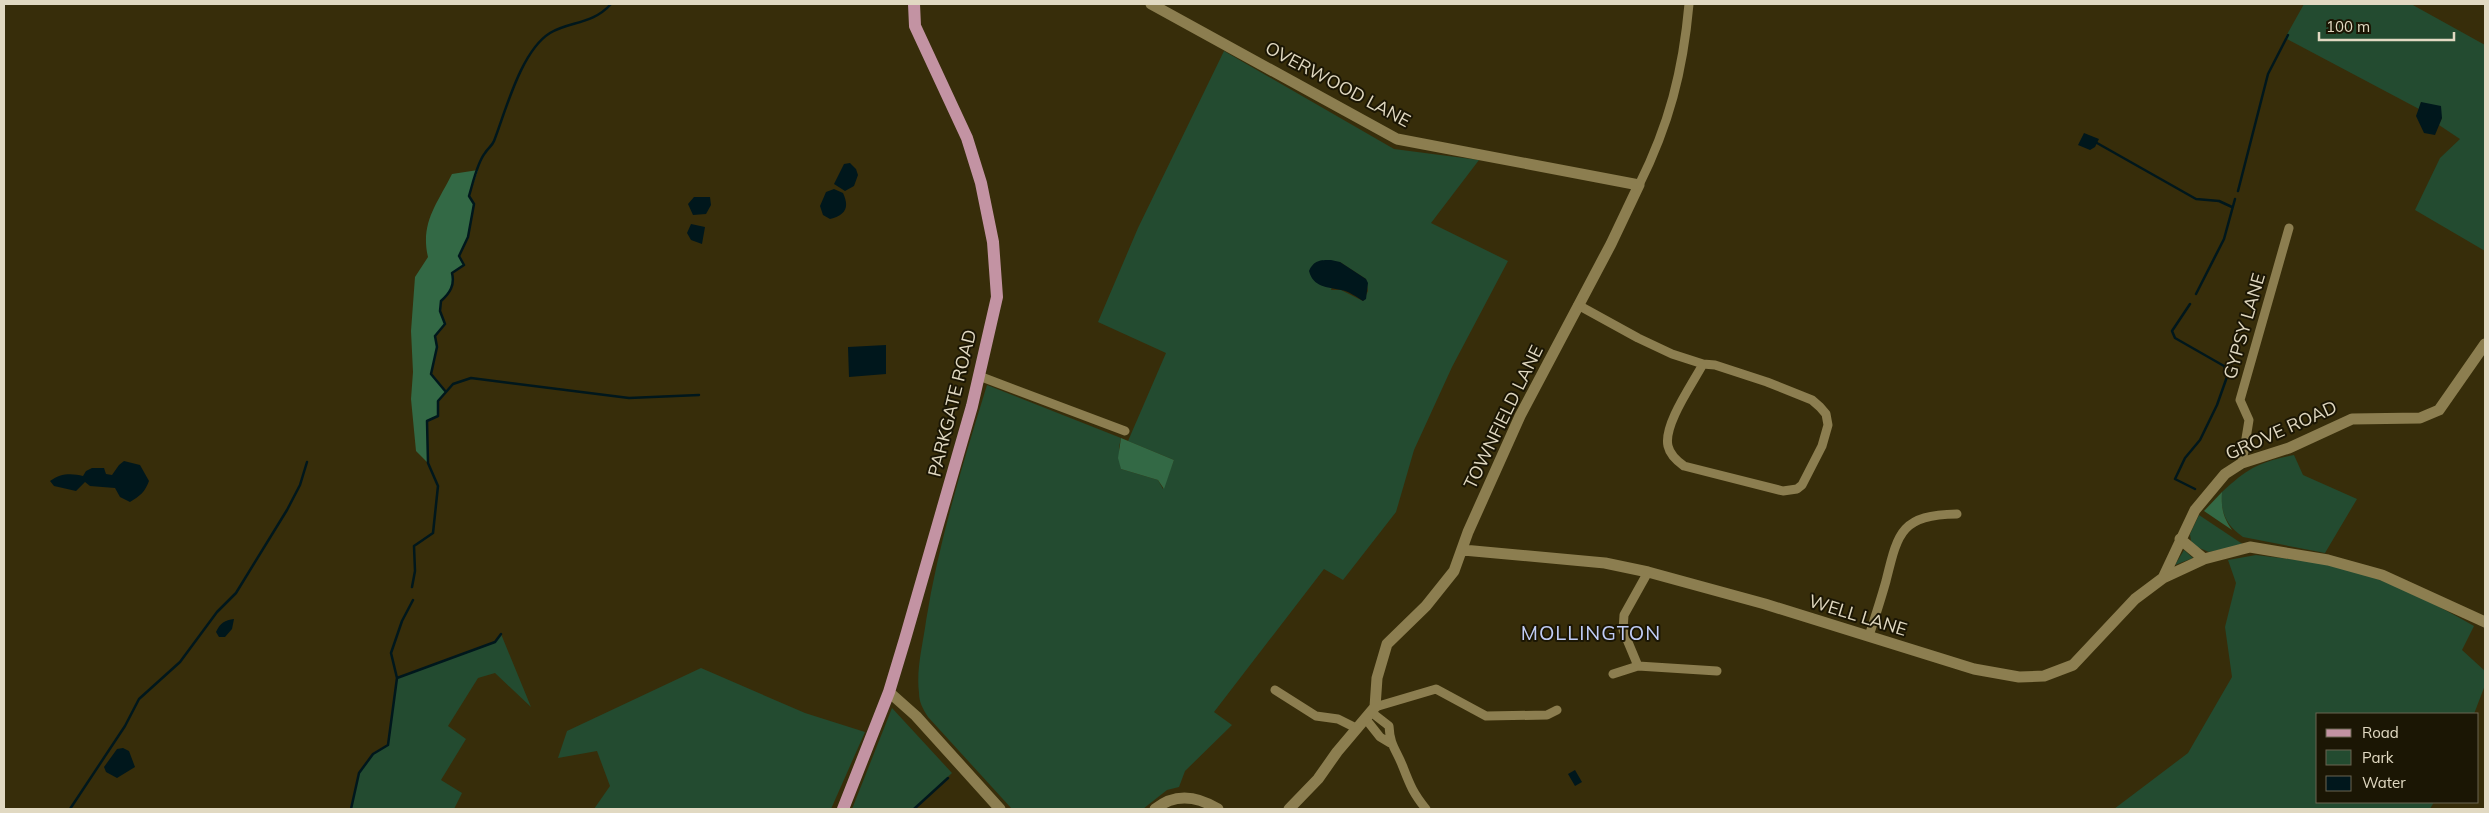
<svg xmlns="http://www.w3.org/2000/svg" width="2489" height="813" font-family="Mulish,sans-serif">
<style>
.green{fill:#234b30;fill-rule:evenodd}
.forest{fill:#336945}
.water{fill:#00171c}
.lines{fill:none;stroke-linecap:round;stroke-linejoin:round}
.stream{stroke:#00171c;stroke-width:2.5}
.minor{stroke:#8c7e50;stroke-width:9}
.tertiary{stroke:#8c7e50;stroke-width:11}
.primary{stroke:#c393a3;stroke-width:12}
.labels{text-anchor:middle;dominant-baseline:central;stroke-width:4;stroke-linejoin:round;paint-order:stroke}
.street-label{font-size:18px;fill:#e1d9c2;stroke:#1b1604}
.quarter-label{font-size:20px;letter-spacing:1px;fill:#c0ccf6;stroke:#1b1604}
</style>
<rect width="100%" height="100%" fill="#372d0a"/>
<path class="green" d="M2304 4H2411L2485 45V251L2415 210 2440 158 2460 139 2439 125 2442 118 2421 102 2419 109 2285 38Z
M1224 51 1394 149 1479 160 1431 223 1508 261 1452 367 1414 450 1396 512 1343 580 1324 569 1214 712 1232 725 1185 771 1179 787 1167 790 1143 809H1012L928 717C923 709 919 702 919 693 916 669 923 644 926 621 939 540 963 463 987 385L1121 438 1119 447 1121 469 1158 480 1163 489 1174 460 1128 441 1166 353 1098 322 1138 228ZM1340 262 1366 279 1368 291 1363 301 1341 290H1331Z
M2294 455 2303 475 2357 499 2325 553 2243 537C2226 525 2220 512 2222 492 2248 468 2259 462 2294 455Z
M2199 515 2244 545 2209 552 2197 547 2191 541 2190 534Z
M2184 550 2193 558 2175 565Z
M2256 555C2286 559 2319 561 2348 569 2392 582 2434 603 2474 626L2462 650 2485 671V685L2474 714H2318V802H2434L2430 809H2114L2188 753 2232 677 2225 627 2236 583 2228 560Z
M501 634 531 707 495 673 478 678 448 726 466 739 441 780 462 793 454 809H351L359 773 373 754 388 745 397 678 495 642Z
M701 668 805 713 865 732 831 809H594L610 786 597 751 558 758 567 731Z
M892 708 952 773 914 809H852Z"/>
<path class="forest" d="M478 170 469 196 474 204 468 237 459 256 464 265 452 273C455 285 450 293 441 302L440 312 445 324 435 336 437 347 431 374 446 392 438 401V416L427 422 428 463 416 451 411 399 413 372 411 331 415 277 428 257C420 223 437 204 452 174Z
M1121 438 1174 460 1164 489 1158 480 1121 469 1118 458Z
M2222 492C2221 508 2223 517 2232 530L2204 511Z"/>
<path class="water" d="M2421 102 2441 106 2442 118 2435 135 2424 133 2416 116Z
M2084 133 2099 139 2095 147 2090 150 2078 145Z
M850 163 856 169 858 175 854 186 845 191 834 184 844 164Z
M834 189 843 193C850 208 845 215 830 219L823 215 820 206 826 192Z
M694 197H710L711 205 706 214 693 215 688 204Z
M691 224 705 227 702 244 691 240 687 233Z
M1331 260 1340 262 1366 279 1368 283 1366 299 1363 301C1357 297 1348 291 1341 290 1327 287 1313 287 1309 271 1314 260 1320 260 1331 260Z
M886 345V374L849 377 848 347Z
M124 461 140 465 149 481C145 492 140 496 130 502L120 497 115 488 90 486 85 482 76 491 54 486 50 481C60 473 72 473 83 476L86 471 92 468H104L106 474 112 475 119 465Z
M234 619 232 629 225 637H219L216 632C220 623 225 620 234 619Z
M123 748 129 751 135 767 117 778 106 772 104 767 117 749Z
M1575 770 1582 782 1575 786 1568 774Z"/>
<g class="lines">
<path class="stream" d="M2097 143 2196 199 2219 201 2232 207
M2238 191 2268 74 2288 35
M2196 294 2224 239 2235 199
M2190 304 2172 331 2175 338 2224 366 2228 374 2217 405 2200 440 2185 458 2175 479 2195 489
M446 392 453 384 471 378 629 398 699 395
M412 587 415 571 414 546 433 533 438 486 428 463 427 421 438 416V401L446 392 431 374 437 347 435 336 445 324 440 311 441 301C450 293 455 285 452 273L464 265 459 256 468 237 474 204 469 196C473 183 477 163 485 153 488 148 492 146 494 141 506 110 521 51 550 33 570 21 592 25 611 4
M397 678 391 653 402 621 413 600
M70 809 125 726 139 699 180 662 217 612 236 593 287 510 300 485 307 462
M351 809 359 773 373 754 388 745 397 678 495 642 501 634
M914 809 948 778"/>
<path class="minor" d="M1639 185C1669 125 1683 71 1689 4
M1578 305 1638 338 1672 354 1703 364 1715 365 1767 382 1812 400 1820 407 1826 414 1828 425 1822 446 1802 485 1797 489 1783 491 1684 466C1677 461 1670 455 1668 446 1663 425 1693 383 1703 364
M979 376 1125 431
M2242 463 2249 420 2240 400 2289 228
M1869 636C1875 617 1881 599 1886 581 1898 532 1901 515 1957 514
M1638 666 1717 671
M1613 674 1638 666 1623 630 1624 615 1648 572
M1275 690 1316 716 1338 719 1356 728
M1375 707 1436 689 1486 716 1547 715 1557 710
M1371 712 1389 726C1390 746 1396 749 1403 767 1410 785 1413 793 1426 809
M1365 718 1380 737 1390 743"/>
<path class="tertiary" d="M1151 4 1397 139 1639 185 1611 244 1520 416 1468 532 1454 571 1426 606 1387 644 1377 678 1375 707 1337 752 1318 779 1289 809
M2180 539 2204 559
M1463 550 1605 563 1648 572 1765 604 1974 669 2019 677 2044 676 2073 665 2135 599 2163 578 2204 559 2250 547 2328 560 2382 575 2485 622
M2163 578 2195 510 2225 474 2242 463 2289 448 2352 419 2420 418 2439 410 2485 344
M889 692 916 716 1000 809
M1155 809C1175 793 1197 796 1218 809"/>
<path class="primary" d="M843 809 889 692 905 639 972 406 997 297 993 242 981 183 967 138 915 26 914 4"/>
</g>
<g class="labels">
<g class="street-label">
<text transform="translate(1338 84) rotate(28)">OVERWOOD LANE</text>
<text transform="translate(2244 326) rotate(-74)">GYPSY LANE</text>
<text transform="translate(952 403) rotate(-76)">PARKGATE ROAD</text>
<text transform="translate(1503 417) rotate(-64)">TOWNFIELD LANE</text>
<text transform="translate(2281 430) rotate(-24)">GROVE ROAD</text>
<text transform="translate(1858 615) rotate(17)">WELL LANE</text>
</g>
<g class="quarter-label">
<text x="1591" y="632">MOLLINGTON</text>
</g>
</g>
<rect width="2489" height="813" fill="none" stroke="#e1d9c2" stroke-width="10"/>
<rect x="2316" y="713" width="162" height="90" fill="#1b1604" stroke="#6a6450"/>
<rect x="2326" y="729" width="25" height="8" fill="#c393a3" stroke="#6a6450"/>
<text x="2362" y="738" font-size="15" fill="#e1d9c2">Road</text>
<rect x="2326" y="750" width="25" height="15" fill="#234b30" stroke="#6a6450"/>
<text x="2362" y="763" font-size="15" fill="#e1d9c2">Park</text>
<rect x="2326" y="776" width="25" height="15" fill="#00171c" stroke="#6a6450"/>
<text x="2362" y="788" font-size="15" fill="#e1d9c2">Water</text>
<path d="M2319 32v8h135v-8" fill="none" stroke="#e1d9c2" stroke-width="2.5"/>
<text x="2326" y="32" font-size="15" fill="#e1d9c2" stroke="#1b1604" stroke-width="4" paint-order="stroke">100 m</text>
</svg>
